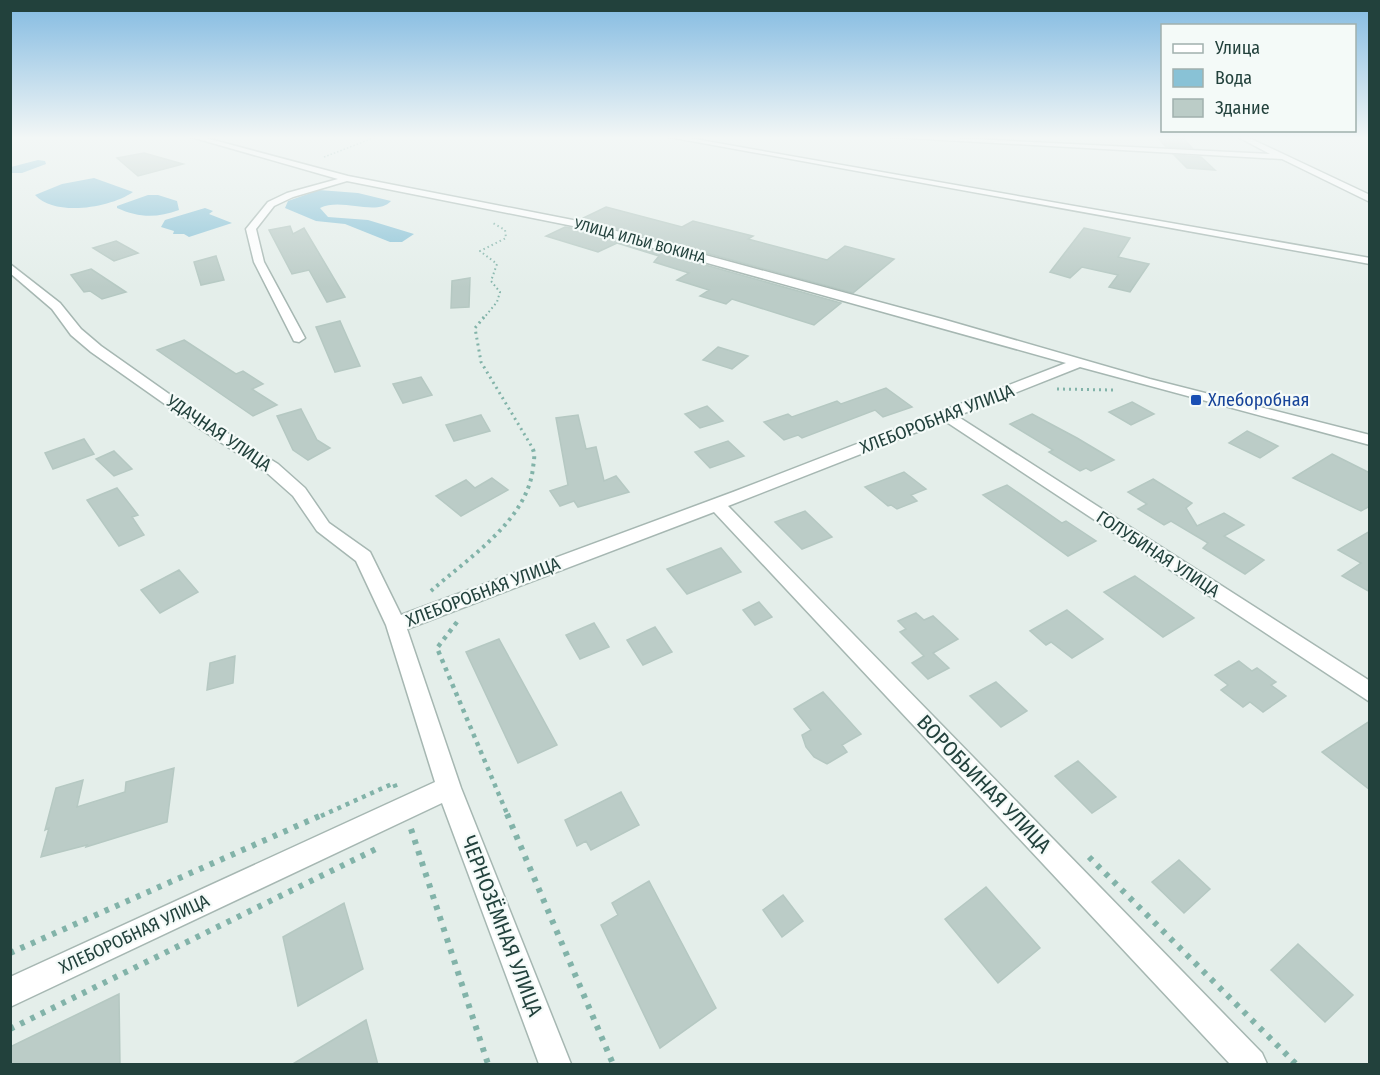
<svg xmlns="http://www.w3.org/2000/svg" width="1380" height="1075" font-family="'Fira Sans Condensed',sans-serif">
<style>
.water{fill:#89c2d6}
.building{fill:#bbccc7;stroke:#b5c8c2;stroke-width:1.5}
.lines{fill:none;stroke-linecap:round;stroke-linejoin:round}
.minor-casing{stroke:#a6b7b2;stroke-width:3}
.path-far5{stroke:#82b3a9;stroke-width:1.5;stroke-dasharray:1.5 2;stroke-linecap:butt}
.path-far4{stroke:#82b3a9;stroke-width:2;stroke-dasharray:1.5 3;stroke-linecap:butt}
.path-far3{stroke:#82b3a9;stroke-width:3;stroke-dasharray:2 4;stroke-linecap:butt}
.path-far2{stroke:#82b3a9;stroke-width:4;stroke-dasharray:3 4.5;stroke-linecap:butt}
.path-far1{stroke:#82b3a9;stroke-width:4.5;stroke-dasharray:4 5;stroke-linecap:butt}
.path{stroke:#82b3a9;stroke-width:6;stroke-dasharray:4.5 7;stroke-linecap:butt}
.minor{fill:#fff;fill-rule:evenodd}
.transit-dot{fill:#1a4fb4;stroke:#f4faf8;stroke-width:2}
.labels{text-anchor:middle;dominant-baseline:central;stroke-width:4.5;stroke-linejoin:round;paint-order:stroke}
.far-street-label{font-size:15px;fill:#22413c;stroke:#f4faf8}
.transit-label{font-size:18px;fill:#164399;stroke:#f4faf8;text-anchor:start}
.street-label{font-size:18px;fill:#22413c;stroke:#f4faf8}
.near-street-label{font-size:21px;fill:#22413c;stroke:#f4faf8}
</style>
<rect width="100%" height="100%" fill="#e4eeea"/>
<path class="water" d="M38 160 45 161 46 164 22 173H11V167Z
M94 178 133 192C110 208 55 217 35 195L62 184Z
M319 190 358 193 391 201C376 217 342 197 320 208L328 217 368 220 414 234 402 242H390L345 224 316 221 285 208 288 201Z
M148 195H158L177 201 179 210C157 218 139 218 117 208V206Z
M205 208 213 211 209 214 232 223 189 237 184 234H173L174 231 161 227 165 220Z"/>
<path class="building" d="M1158 138 1184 139 1192 148 1166 147Z
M144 153 183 164 138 176 117 158Z
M1174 155 1201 157 1215 170 1187 168Z
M606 207 682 227 693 221 753 236 748 239 827 260 845 246 894 259 853 293 581 219Z
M290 226 293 234 304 228 345 297 327 302 309 270 292 274 269 230Z
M565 227 577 229 841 303 814 325 732 299 726 304 700 296 709 290 677 280 689 273 654 262 659 256 617 243 598 252 546 236Z
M1084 228 1130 238 1118 257 1149 264 1130 292 1109 287 1118 275 1082 267 1070 278 1050 272Z
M116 241 138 253 114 261 93 248Z
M216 256 224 280 201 285 194 262Z
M91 269 126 292 102 299 90 291 84 292 71 275Z
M470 278 469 307 451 308 452 281Z
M340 321 360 366 335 372 316 327Z
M184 340 236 374 243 371 263 384 252 389 277 405 253 416 157 350Z
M718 347 748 356 732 369 703 360Z
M421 377 432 395 403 403 393 384Z
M886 388 912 407 883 417 875 410 802 438 798 435 784 440 764 422 788 414 792 417 837 401 841 404Z
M1132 402 1154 414 1131 425 1109 412Z
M707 406 723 421 700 428 685 414Z
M301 409 317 440 330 448 308 460 293 450 277 416Z
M1032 414 1077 438 1114 460 1091 471 1086 468 1080 471 1049 452 1053 450 1010 424Z
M481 415 490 431 454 441 446 425Z
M578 415 586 449 596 447 604 481 616 476 629 492 578 507 574 501 560 506 550 491 568 485 556 418Z
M1247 431 1278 446 1260 458 1229 443Z
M84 439 94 454 53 469 45 453Z
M728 441 744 456 710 468 695 452Z
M114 451 132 469 114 476 96 459Z
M1332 454 1370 473V506L1361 511 1293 478Z
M904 472 926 489 911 495 917 501 897 509 891 505 888 506 865 487Z
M492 478 508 490 461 516 436 496 466 480 475 488Z
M1153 479 1192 503 1186 508 1197 526 1224 513 1244 525 1224 536 1264 560 1245 574 1203 548 1208 543 1171 521 1164 525 1138 509 1147 504 1128 492Z
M1007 485 1062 523 1066 521 1096 541 1068 556 983 495Z
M117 488 138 515 132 517 144 535 119 546 87 500Z
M805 511 832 537 802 549 775 522Z
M1370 531V592L1342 576 1361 563 1338 550Z
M721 548 741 572 687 594 667 569Z
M179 570 198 592 160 613 141 590Z
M1135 576 1194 618 1163 637 1104 592Z
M759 602 772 617 755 625 743 610Z
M1067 610 1103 639 1072 658 1051 642 1046 645 1030 631Z
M916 613 924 620 933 616 958 639 933 653 949 668 928 679 912 663 924 656 900 632 906 629 898 621Z
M594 623 609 647 580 659 566 635Z
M655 627 672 652 643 665 627 640Z
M499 639 557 745 518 763 466 652Z
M235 656 233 683 207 690 210 663Z
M1239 661 1252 671 1257 668 1276 682 1271 685 1286 696 1263 712 1250 702 1243 707 1221 690 1228 685 1215 675Z
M996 682 1027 711 1001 727 970 696Z
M823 692 861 734 842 745 847 752 827 764 814 757 806 747 802 735 811 730 794 709Z
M1370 721V790L1322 752Z
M1078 761 1116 797 1092 813 1055 776Z
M174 768 167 822 86 847 87 845 41 857 49 828 45 830 56 788 83 780 77 807 125 792 126 782Z
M621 792 639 825 591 850 586 841 577 846 565 820Z
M1179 860 1210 889 1184 913 1152 882Z
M649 881 716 1008 660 1048 601 925 618 915 612 903Z
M986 887 1040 948 998 983 945 919Z
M783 895 803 921 782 937 763 910Z
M344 903 363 969 298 1006 283 937Z
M1298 944 1353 995 1325 1022 1271 970Z
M119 994 120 1065H10V1047Z
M366 1020 378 1065H291Z"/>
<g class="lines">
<g class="minor-casing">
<path id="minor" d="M191 137H202L348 176 583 222 942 319 1150 379 1370 435V445L1080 367 957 416 1370 681V702L945 421 728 506 1262 1053 1267 1064H1230L714 512 407 629 461 788 571 1064H539L442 803 10 1007V977L435 782 386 625 356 561 317 531 293 496 266 472 196 426 91 352 71 335 52 309 10 273V264L60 303 81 329 101 346 206 420 278 464 305 488 329 523 370 552 401 615 733 492 1066 363 578 227 347 181 293 197 274 206 256 229 264 262 305 338 299 342 294 341 254 262 246 229 268 202 287 193 338 179Z
M669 137H683L1370 258V264Z
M891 137H931L1270 154 1238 137H1247L1370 195V202L1282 159Z"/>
</g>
<path class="path-far5" d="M324 157 376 137"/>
<path class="path-far4" d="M483 319 497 302 500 292 491 281 497 264 480 251 506 238 505 230 493 223"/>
<path class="path-far3" d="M484 317 475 328 481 362 532 447
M1057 389 1113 390"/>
<path class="path-far2" d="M431 591C468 558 527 521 533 468 534 459 536 453 531 446"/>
<path class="path-far1" d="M457 622 437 648 508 816
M321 816 394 783 396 788"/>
<path class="path" d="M507 814 613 1064
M411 829 488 1064
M1089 857 1296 1064
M10 953 324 814
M10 1029 376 849"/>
<use href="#minor" class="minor"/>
</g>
<linearGradient id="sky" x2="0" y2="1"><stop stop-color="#82bae1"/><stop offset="0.48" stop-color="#f3f7f6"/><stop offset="1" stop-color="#f3f7f6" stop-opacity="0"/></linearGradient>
<rect width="1380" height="287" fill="url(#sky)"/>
<rect class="transit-dot" x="1190" y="394" width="12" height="12" rx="3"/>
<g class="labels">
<g class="far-street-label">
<text transform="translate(640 241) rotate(15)">УЛИЦА ИЛЬИ ВОКИНА</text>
</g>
<g class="transit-label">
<text x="1208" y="400">Хлеборобная</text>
</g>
<g class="street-label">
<text transform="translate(937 419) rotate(-21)">ХЛЕБОРОБНАЯ УЛИЦА</text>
<text transform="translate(219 433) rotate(34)">УДАЧНАЯ УЛИЦА</text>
<text transform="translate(1158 554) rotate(33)">ГОЛУБИНАЯ УЛИЦА</text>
<text transform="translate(483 592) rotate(-21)">ХЛЕБОРОБНАЯ УЛИЦА</text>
<text transform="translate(134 934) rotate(-25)">ХЛЕБОРОБНАЯ УЛИЦА</text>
</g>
<g class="near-street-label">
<text transform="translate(984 784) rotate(46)">ВОРОБЬИНАЯ УЛИЦА</text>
<text transform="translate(502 926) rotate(69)">ЧЕРНОЗЁМНАЯ УЛИЦА</text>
</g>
</g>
<rect width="1380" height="1075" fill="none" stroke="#22413c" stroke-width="24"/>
<rect x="1161" y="24" width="195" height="108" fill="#f4faf8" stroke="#a0b0ad" stroke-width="1.5"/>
<rect x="1173" y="44" width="30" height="9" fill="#ffffff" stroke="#a0b0ad" stroke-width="1.5"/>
<text x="1215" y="54" font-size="18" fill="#22413c">Улица</text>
<rect x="1173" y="69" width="30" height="18" fill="#89c2d6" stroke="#a0b0ad" stroke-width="1.5"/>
<text x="1215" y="84" font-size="18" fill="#22413c">Вода</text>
<rect x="1173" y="99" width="30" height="18" fill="#bbccc7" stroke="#a0b0ad" stroke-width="1.5"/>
<text x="1215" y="114" font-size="18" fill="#22413c">Здание</text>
</svg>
